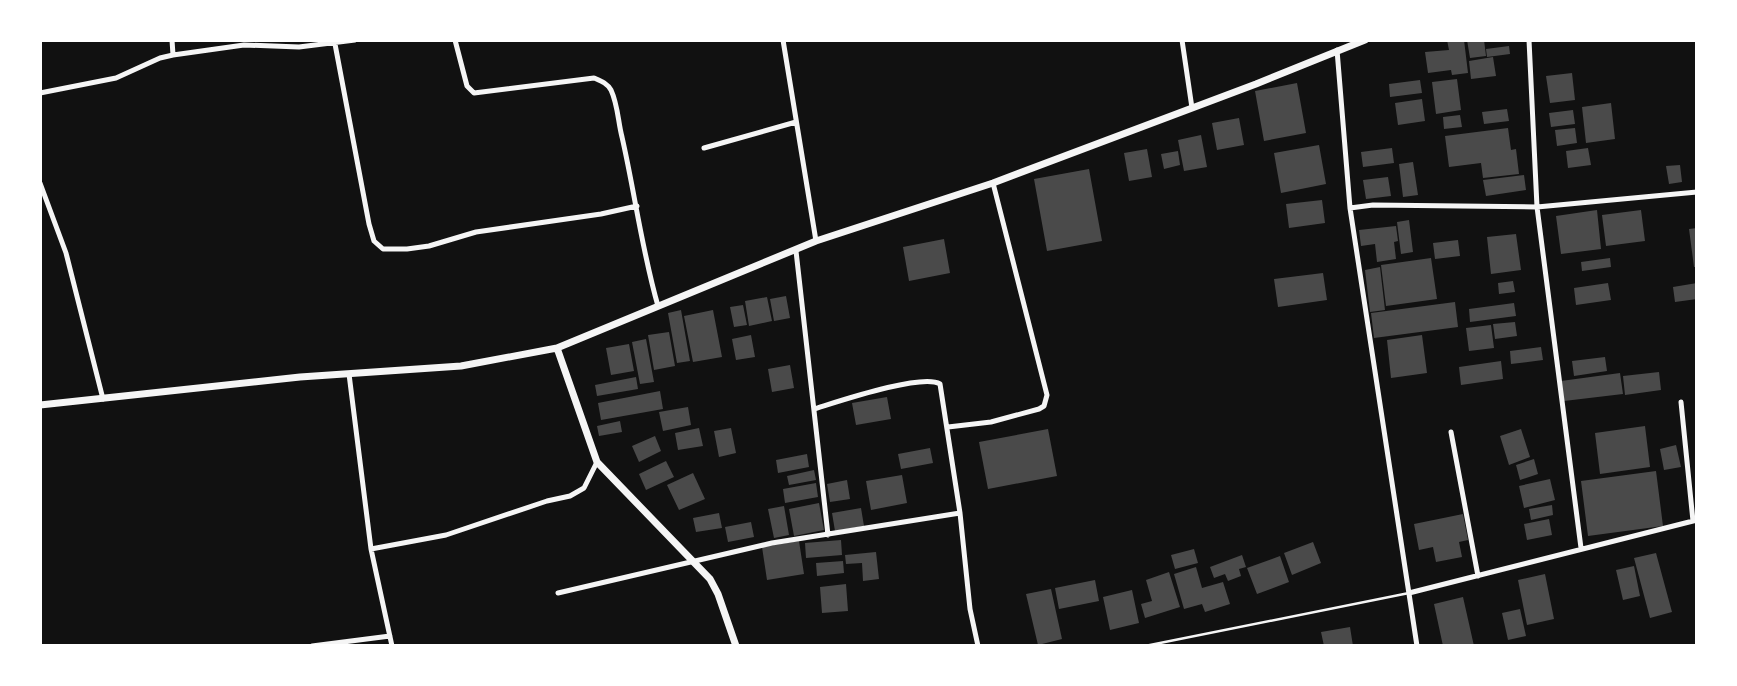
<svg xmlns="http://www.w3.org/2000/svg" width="1737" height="686" font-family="'Source Sans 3',sans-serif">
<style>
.building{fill:#4a4a4a}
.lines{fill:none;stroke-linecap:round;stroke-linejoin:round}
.service{stroke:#f5f5f5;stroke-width:2.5}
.minor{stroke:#f5f5f5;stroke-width:5}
.tertiary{stroke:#f5f5f5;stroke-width:7}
</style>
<rect width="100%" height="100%" fill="#111"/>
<path class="building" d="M1447 40H1464L1468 73 1452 75 1451 70 1428 73 1425 52 1449 50Z
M1467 40H1484L1486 56 1470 58Z
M1509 46 1510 54 1487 57 1486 49Z
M1493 57 1496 76 1471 79 1469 61Z
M1572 73 1575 100 1550 103 1546 76Z
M1457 79 1461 110 1436 114 1432 82Z
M1420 80 1422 93 1390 97 1389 84Z
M1297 83 1306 133 1264 141 1255 91Z
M1422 99 1425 121 1398 125 1395 103Z
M1611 103 1615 139 1586 143 1582 107Z
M1507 109 1509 121 1484 124 1482 112Z
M1573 110 1575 124 1551 127 1549 113Z
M1460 115 1462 127 1444 129 1443 117Z
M1239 118 1244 145 1217 150 1212 123Z
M1508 128 1511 150 1516 149 1519 174 1483 178 1481 163 1449 167 1445 136Z
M1575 128 1577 143 1557 146 1555 130Z
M1201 135 1207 167 1184 171 1178 140Z
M1319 145 1326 184 1281 193 1274 153Z
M1392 148 1394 163 1363 167 1361 152Z
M1588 148 1591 165 1568 168 1566 151Z
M1147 149 1152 177 1129 181 1124 153Z
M1178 151 1180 165 1164 169 1161 154Z
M1413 162 1418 195 1403 197 1399 164Z
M1680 165 1682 182 1669 184 1666 166Z
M1089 169 1102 241 1047 251 1034 179Z
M1524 175 1526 190 1486 196 1483 180Z
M1388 177 1391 196 1366 199 1363 180Z
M1322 200 1325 223 1289 228 1286 204Z
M1597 210 1601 249 1561 254 1556 216Z
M1641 210 1645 241 1606 246 1602 215Z
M1409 220 1413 252 1401 254 1397 222Z
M1396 226 1398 241 1394 242 1396 259 1377 262 1375 244 1361 246 1359 230Z
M1697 228V267H1694L1689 229Z
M1516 234 1521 270 1491 274 1487 237Z
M944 239 950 273 909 281 903 247Z
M1458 240 1460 256 1435 259 1433 243Z
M1431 258 1437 299 1386 306 1381 265Z
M1610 258 1611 267 1582 271 1581 262Z
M1380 267 1385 310 1370 312 1365 270Z
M1323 273 1327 300 1278 307 1274 279Z
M1513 281 1515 292 1499 294 1498 283Z
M1608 283 1611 300 1576 305 1574 288Z
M1697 283V299L1675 302 1673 287Z
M786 296 790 318 774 321 770 299Z
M767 297 772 321 749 326 745 301Z
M1455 302 1458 327 1374 338 1371 313Z
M1514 303 1516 316 1470 322 1469 309Z
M743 305 747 325 734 327 730 307Z
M681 310 690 361 677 363 668 313Z
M713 310 722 357 693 362 684 316Z
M1515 322 1517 336 1495 339 1493 324Z
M1491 325 1494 348 1469 351 1466 328Z
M669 332 675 366 654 370 648 335Z
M751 335 755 357 736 360 732 339Z
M1422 335 1427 373 1391 378 1387 340Z
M646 339 654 382 640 384 632 342Z
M629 344 634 371 611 375 606 348Z
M1541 347 1543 360 1511 364 1510 351Z
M1605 357 1607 371 1574 376 1572 361Z
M1501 361 1503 379 1461 385 1459 367Z
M790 365 794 388 772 392 768 369Z
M1659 372 1661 390 1625 395 1623 376Z
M1620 373 1623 394 1564 401 1561 381Z
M636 377 638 389 597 396 595 385Z
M660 391 663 409 601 420 598 403Z
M887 397 891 419 856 425 852 403Z
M688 407 691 425 663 431 659 412Z
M620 421 622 432 599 436 597 426Z
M1645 426 1650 467 1600 474 1595 433Z
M699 428 703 446 678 450 675 433Z
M731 428 736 453 719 457 714 431Z
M1048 429 1057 476 988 489 979 442Z
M1521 429 1530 457 1509 465 1500 436Z
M655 436 661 451 639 462 632 446Z
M1676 445 1681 467 1664 470 1660 449Z
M930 448 933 463 901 469 898 454Z
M807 454 809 467 778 473 776 460Z
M1534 459 1538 474 1520 480 1516 465Z
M666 461 674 477 646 490 639 474Z
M814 470 816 480 789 485 787 476Z
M1656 471 1663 526 1588 536 1581 481Z
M693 473 705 499 679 510 667 485Z
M902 475 907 503 871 510 866 481Z
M1550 479 1555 500 1524 508 1519 486Z
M847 480 850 499 830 502 827 484Z
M816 483 818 497 785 503 783 489Z
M819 503 824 530 794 536 789 509Z
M1552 505 1553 515 1531 520 1529 509Z
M784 506 789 535 774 538 768 509Z
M861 508 864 526 835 531 832 513Z
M719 513 722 528 696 532 693 518Z
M1463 514 1468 540 1459 542 1462 557 1436 562 1433 547 1419 550 1414 524Z
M1549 519 1552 535 1527 540 1524 524Z
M751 522 754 537 728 542 725 527Z
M841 540 842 555 806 558 805 543Z
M799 541 804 574 767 580 762 547Z
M1313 542 1321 563 1292 575 1284 553Z
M1194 549 1198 563 1175 569 1171 555Z
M876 552 879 579 863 581 862 563 846 564 845 555Z
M1656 553 1672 612 1650 618 1634 558Z
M1242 555 1246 567 1239 569 1241 576 1228 581 1225 574 1214 578 1210 567Z
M1280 556 1289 582 1257 594 1247 568Z
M843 561 844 573 817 576 816 563Z
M1634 566 1640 596 1623 600 1616 570Z
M1196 567 1202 588 1223 582 1230 604 1205 612 1202 604 1184 609 1174 574Z
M1169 572 1180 607 1145 618 1141 604 1152 601 1146 580Z
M1545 574 1554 619 1527 625 1518 580Z
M1095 580 1099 601 1059 609 1055 588Z
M846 584 848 611 822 613 820 587Z
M1051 589 1062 639 1038 645 1026 594Z
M1132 590 1139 623 1110 630 1103 597Z
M1463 597 1474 646H1443L1434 604Z
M1520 609 1526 636 1508 640 1502 613Z
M1350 627 1353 646H1324L1321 632Z"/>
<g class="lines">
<path class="service" d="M1145 646 1409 593"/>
<path class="minor" d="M172 40 173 55
M455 40 467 86 474 93 594 78C601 81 607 83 611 90 618 105 618 122 622 137 635 194 642 251 658 306
M783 40 816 241
M1182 40 1192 108
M1529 40 1537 207 1581 548
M335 44 369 224 374 241 383 249H407L429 246 476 232 601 214 637 206
M1337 50 1350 208
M40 93 116 78 160 58 173 55 244 45 299 47 355 40
M704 148 796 122
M40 183 66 253 103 399
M796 251 828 535
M349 374 371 549 392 646
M1681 402 1693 521
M814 409C837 402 922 373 940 384L960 513
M948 427 991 422 1039 409 1044 406 1047 395 993 183
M1451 432 1478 576
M371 549 446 535 547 501 570 496 584 488 597 462
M558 593 772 543 960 513 970 609 978 646
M1409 593 1697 520
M312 646 390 636
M1417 646 1350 208 1373 205 1537 207 1697 192"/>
<path class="tertiary" d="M557 348 597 462 710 579 718 594 736 646
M40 405 300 377 461 366 557 348 816 241 993 183 1256 84 1365 40"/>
</g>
<rect width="1737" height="686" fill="none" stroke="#ffffff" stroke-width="84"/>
</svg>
